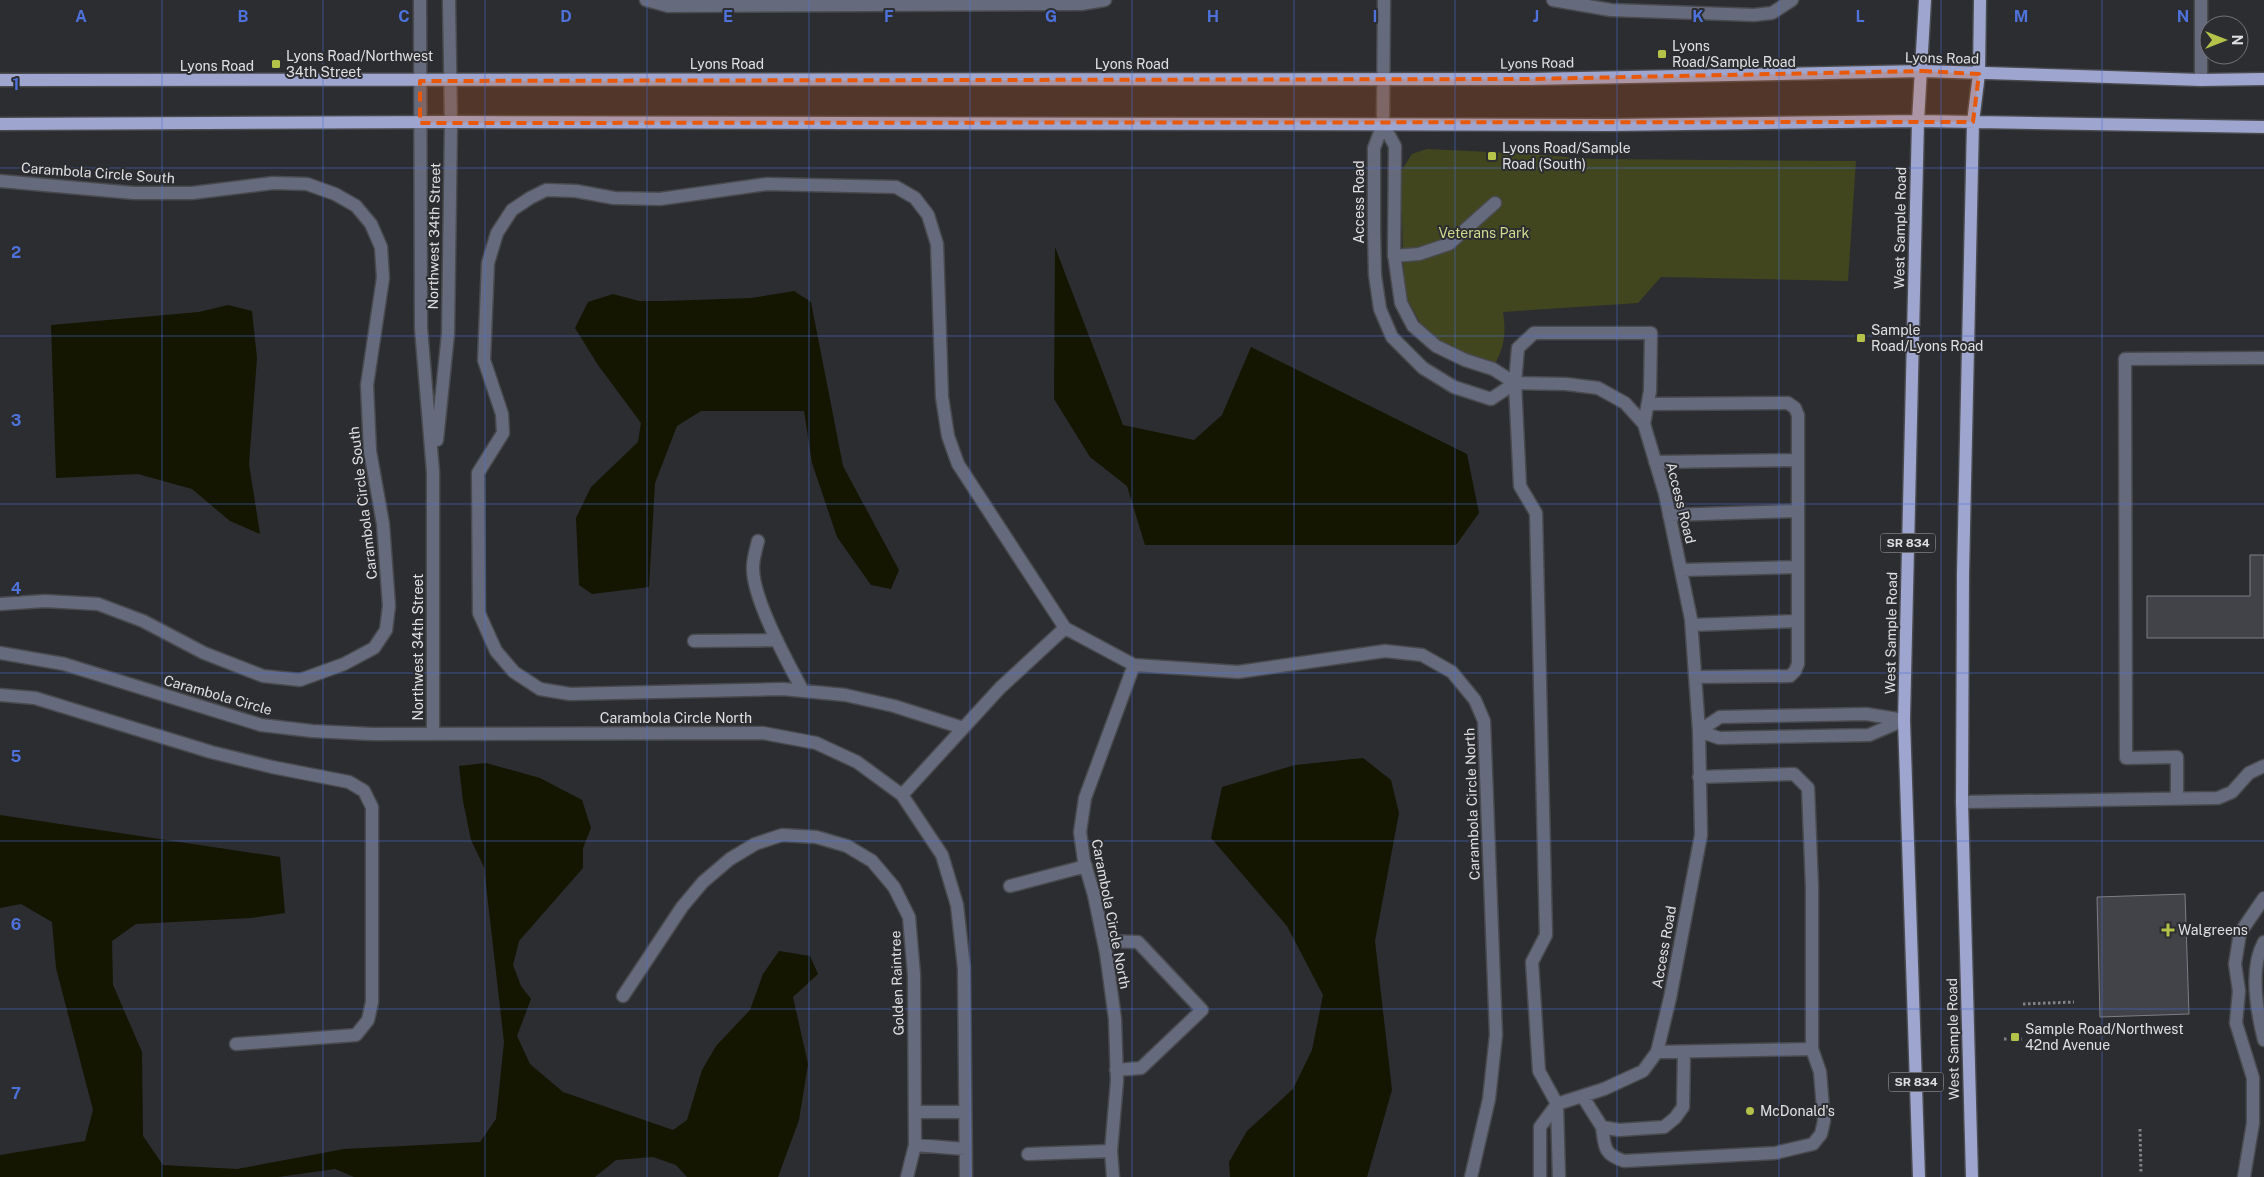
<svg xmlns="http://www.w3.org/2000/svg" width="2264" height="1177" font-family="'Public Sans',sans-serif">
<style>
.green{fill:#41461e}
.water{fill:#141601}
.building{fill:#424348;stroke:#7d7e83}
.lines{fill:none;stroke-linecap:round;stroke-linejoin:round}
.minor-casing{stroke:#494a4d;stroke-width:15}
.major-casing{stroke:#494a4d;stroke-width:15}
.path{stroke:#828386;stroke-width:3;stroke-dasharray:2.5 2.5;stroke-linecap:butt}
.minor{stroke:#666a7d;stroke-width:12}
.major{stroke:#9ea5ce;stroke-width:12}
.marked{fill:#e8590c;fill-opacity:0.2;stroke:#e8590c;stroke-width:4;stroke-dasharray:10 6;stroke-linejoin:round}
.grid{fill:none;stroke:#4e72db;stroke-width:1;stroke-opacity:0.55}
.poi-dot{fill:#b5c249;stroke:#2c2d31;stroke-width:2}
.labels{text-anchor:middle;dominant-baseline:central;stroke-width:4;stroke-linejoin:round;paint-order:stroke}
.shield{fill:#2c2d31;stroke:#aaaaae;stroke-width:1}
.shield-label{font-size:12px;font-weight:bold;fill:#e0e0e3}
.poi-label{font-size:14px;fill:#e0e0e3;stroke:#2c2d31;text-anchor:start}
.street-label{font-size:14px;fill:#e0e0e3;stroke:#2c2d31}
.park-label{font-size:14px;fill:#d0db8e;stroke:#2c2d31}
.grid-label{font-size:16px;text-anchor:middle;font-weight:bold;fill:#4e72db;stroke:#2c2d31;stroke-width:4;stroke-linejoin:round;paint-order:stroke}
</style>
<rect width="100%" height="100%" fill="#2c2d31"/>
<path class="green" d="M1427 149 1531 154 1592 159 1856 161 1848 281 1661 277 1638 303 1503 312C1506 332 1505 344 1496 362L1482 361 1445 347 1422 326 1404 293 1401 171 1412 154Z"/>
<path class="water" d="M1055 247 1123 425 1194 440 1222 415 1251 347 1467 454 1479 513 1456 545H1145L1127 486 1090 457 1054 399Z
M794 291 811 302 843 466 899 570 891 589 871 585 837 537 812 463 804 411H701L677 426 655 483 649 587 592 594 579 585 576 518 591 487 638 442 641 423 598 365 575 328 588 302 613 294 639 301H665L751 298Z
M228 305 252 311 257 358 249 464 260 534 230 521 192 489 138 474 56 478 51 325 199 312Z
M1363 758 1391 780 1399 813 1375 941 1392 1090 1367 1177H1230L1229 1162 1247 1131 1293 1089 1312 1050 1323 995 1287 926 1211 838 1222 787 1295 765Z
M486 763 540 778 582 800 591 828 583 848V868L519 941 513 965 521 986 531 999 517 1036 530 1064 563 1092 673 1130 687 1120 702 1070 716 1046 750 1010 763 974 779 951 810 956 818 974 793 997 808 1064 799 1120 778 1177H687L676 1165 653 1157 616 1160 595 1177H354L335 1169 278 1177H0V1155L85 1141 93 1110 56 968 52 922 21 904 0 908V815L280 857 285 913 251 918 136 924 112 941 113 985 142 1052 143 1136 163 1165 237 1169 344 1149 480 1142 496 1119 504 1042 484 867 471 840 463 801 459 766Z"/>
<path class="building" d="M2250 555H2264V638H2147V596H2250Z
M2185 894 2189 1014 2100 1017 2097 897Z"/>
<g class="lines">
<g class="minor-casing">
<path id="minor" d="M420 0 421 328 433 472V733
M646 0 668 6 1081 4 1105 0
M1553 0 1611 10 1754 15 1772 13 1792 0
M2201 0V80
M1383 124 1384 0
M0 181 134 193H192L273 183 307 184 335 194 356 206 371 224 381 247 383 278 367 385 370 451 383 524 389 606 386 630 374 648 344 664 300 680 263 676 204 653 143 621 98 604 45 601 0 604
M1394 256 1419 254 1449 244 1495 203
M1515 383 1491 399 1454 387 1423 368 1392 337 1380 309 1375 275 1374 230V148L1383 124 1395 146 1394 254 1401 303 1413 326 1436 346 1465 360 1493 369 1515 383 1566 384 1598 388 1625 403 1644 424 1665 494 1691 619 1699 731 1701 835 1670 998 1657 1052 1643 1071 1604 1089 1557 1104 1540 1127V1177
M1648 404 1788 403 1795 408 1798 415V460
M437 440 448 334 451 122 449 0
M1655 462 1798 460V664L1795 671 1790 676 1695 677
M1669 515 1798 511
M758 541C756 549 753 559 753 567 752 598 788 663 803 691
M1681 570 1798 567
M1692 625 1798 621
M694 641 777 640
M0 653 64 664 261 725 312 731 372 734 763 733 816 743 857 762 902 795 942 855 957 905 964 968 966 1177
M0 695 35 698 211 752 272 767 349 782 364 791 372 807V1002L368 1020 356 1035 236 1044
M1866 714 1904 720 1869 735 1719 738 1699 731 1720 717Z
M963 728 894 706 845 695 783 689 570 694 540 689 514 672 496 651 479 613 478 473 503 433 502 414 484 360 488 263 497 233 512 210 530 198 546 190 576 191 614 198 660 199 767 184 896 187 915 198 928 215 937 244 942 397 948 436 958 464 1065 628
M902 795 1000 688 1065 628 1134 665 1238 672 1385 651 1422 655 1452 672 1475 700 1484 721 1496 1035 1489 1099 1471 1177
M2177 799V757L2126 758 2125 359 2264 358
M1962 802 2218 798 2232 792 2249 773 2264 766
M1010 886 1086 866
M1104 941 1138 942 1202 1010 1141 1068 1116 1070
M2264 942C2249 968 2257 1012 2264 1040
M623 996 682 907 703 882 730 859 755 844 782 835 816 837 847 846 872 861 894 887 909 917 914 975 915 1145 907 1177
M1657 1052 1812 1049V887L1808 788 1794 774 1699 777
M1583 1097 1602 1127 1619 1130 1664 1127 1675 1118 1683 1107 1684 1052
M915 1112H965
M1602 1127C1605 1147 1603 1154 1624 1161L1775 1153 1813 1144 1821 1134 1824 1121 1820 1072 1812 1049
M915 1145 965 1149
M1028 1154 1111 1151
M1113 1177 1111 1151 1117 1081 1115 1019 1106 953 1094 895 1084 861 1080 832 1085 798 1134 665
M1559 1177 1557 1104 1539 1071 1532 962 1546 935 1536 513 1520 486 1515 383 1518 348 1534 333H1651L1650 391 1644 424
M2244 1177 2253 1123V1078L2236 1023 2239 991 2235 964 2240 933 2264 898"/>
</g>
<g class="major-casing">
<path id="major" d="M0 80 1530 79 1922 71 2201 80 2264 79
M0 124 451 122 1612 125 1918 121 2264 127
M1919 1177 1904 720 1918 121 1925 0
M1972 1177 1962 802 1963 574 1973 122 1979 74 1980 0"/>
</g>
<path class="path" d="M2023 1004 2074 1002
M2004 1039H2024
M2140 1129 2141 1173"/>
<use href="#minor" class="minor"/>
<use href="#major" class="major"/>
</g>
<path class="marked" d="M1922 71 1979 74 1973 122 420 123V81L1530 79Z"/>
<path class="grid" d="M162 0V1177M323 0V1177M485 0V1177M647 0V1177M809 0V1177M970 0V1177M1132 0V1177M1294 0V1177M1455 0V1177M1617 0V1177M1779 0V1177M1941 0V1177M2102 0V1177M0 168H2264M0 336H2264M0 504H2264M0 673H2264M0 841H2264M0 1009H2264"/>
<g class="poi-dot">
<rect x="1657" y="49" width="10" height="10" rx="2.5"/>
<rect x="271" y="59" width="10" height="10" rx="2.5"/>
<rect x="1487" y="151" width="10" height="10" rx="2.5"/>
<rect x="1856" y="333" width="10" height="10" rx="2.5"/>
<path d="M2165.5 922.5h5v5h5v5h-5v5h-5v-5h-5v-5h5z"/>
<rect x="2010" y="1032" width="10" height="10" rx="2.5"/>
<circle cx="1750" cy="1111" r="5"/>
</g>
<g class="labels">
<g class="shield">
<rect x="1880.5" y="533.5" width="55" height="19" rx="4"/>
<rect x="1888.5" y="1072.5" width="55" height="19" rx="4"/>
</g>
<g class="shield-label">
<text x="1908" y="543">SR 834</text>
<text x="1916" y="1082">SR 834</text>
</g>
<g class="poi-label">
<text x="1672" y="46">Lyons<tspan x="1672" dy="16">Road/Sample Road</tspan></text>
<text x="286" y="56">Lyons Road/Northwest<tspan x="286" dy="16">34th Street</tspan></text>
<text x="1502" y="148">Lyons Road/Sample<tspan x="1502" dy="16">Road (South)</tspan></text>
<text x="1871" y="330">Sample<tspan x="1871" dy="16">Road/Lyons Road</tspan></text>
<text x="2178" y="930">Walgreens</text>
<text x="2025" y="1029">Sample Road/Northwest<tspan x="2025" dy="16">42nd Avenue</tspan></text>
<text x="1760" y="1111">McDonald's</text>
</g>
<g class="street-label">
<text transform="translate(1942 58) rotate(1)">Lyons Road</text>
<text transform="translate(1537 63) rotate(-1)">Lyons Road</text>
<text x="727" y="64">Lyons Road</text>
<text x="1132" y="64">Lyons Road</text>
<text x="217" y="66">Lyons Road</text>
<text transform="translate(98 173) rotate(4)">Carambola Circle South</text>
<text transform="translate(1359 202) rotate(-90)">Access Road</text>
<text transform="translate(1900 228) rotate(-89)">West Sample Road</text>
<text transform="translate(434 236) rotate(-89)">Northwest 34th Street</text>
<text transform="translate(363 503) rotate(-97)">Carambola Circle South</text>
<text transform="translate(1681 503) rotate(76)">Access Road</text>
<text transform="translate(1891 633) rotate(-89)">West Sample Road</text>
<text transform="translate(418 647) rotate(-90)">Northwest 34th Street</text>
<text transform="translate(218 695) rotate(16)">Carambola Circle</text>
<text x="676" y="718">Carambola Circle North</text>
<text transform="translate(1472 804) rotate(-92)">Carambola Circle North</text>
<text transform="translate(1111 914) rotate(79)">Carambola Circle North</text>
<text transform="translate(1664 947) rotate(-80)">Access Road</text>
<text transform="translate(897 983) rotate(-92)">Golden Raintree</text>
<text transform="translate(1953 1039) rotate(-91)">West Sample Road</text>
</g>
<g class="park-label">
<text x="1484" y="233">Veterans Park</text>
</g>
</g>
<g class="grid-label">
<text x="81" y="22">A</text>
<text x="243" y="22">B</text>
<text x="404" y="22">C</text>
<text x="566" y="22">D</text>
<text x="728" y="22">E</text>
<text x="889" y="22">F</text>
<text x="1051" y="22">G</text>
<text x="1213" y="22">H</text>
<text x="1375" y="22">I</text>
<text x="1536" y="22">J</text>
<text x="1698" y="22">K</text>
<text x="1860" y="22">L</text>
<text x="2021" y="22">M</text>
<text x="2183" y="22">N</text>
<text x="16" y="90">1</text>
<text x="16" y="258">2</text>
<text x="16" y="426">3</text>
<text x="16" y="594">4</text>
<text x="16" y="762">5</text>
<text x="16" y="930">6</text>
<text x="16" y="1099">7</text>
</g>
<g transform="translate(2224 40) rotate(90)"><circle r="24" fill="#2c2d31" stroke="#747578"/>
<path d="M0-4L9 19L0 12L-9 19Z" fill="#b5c249"/>
<text y="-8" font-size="14" font-weight="bold" text-anchor="middle" fill="#e0e0e3">N</text>
</g>
</svg>
